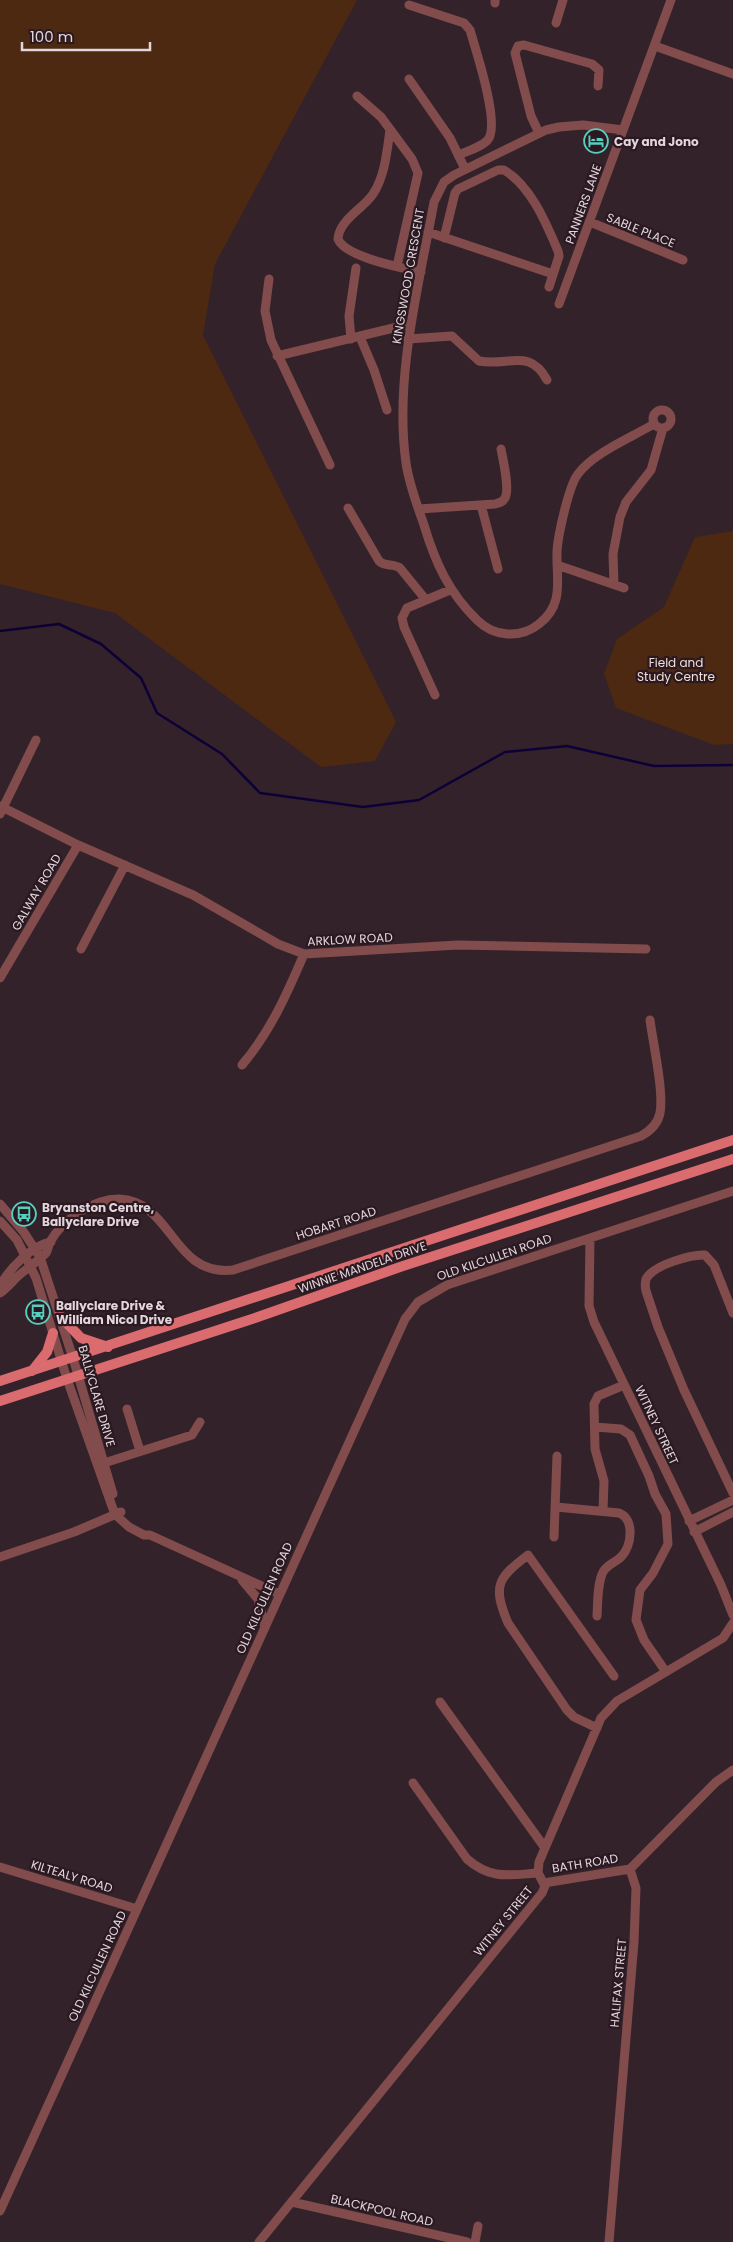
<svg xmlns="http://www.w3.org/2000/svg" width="733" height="2242" font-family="Poppins,sans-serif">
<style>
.green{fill:#4c2910}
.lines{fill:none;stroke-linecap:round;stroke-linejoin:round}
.stream{stroke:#0d0037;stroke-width:2.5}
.minor{stroke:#824c4c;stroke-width:9}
.major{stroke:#da6b6e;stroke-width:10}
.labels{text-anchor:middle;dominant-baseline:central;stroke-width:4.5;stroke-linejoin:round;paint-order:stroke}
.poi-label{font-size:12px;font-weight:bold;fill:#e2d5db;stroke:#2a1921;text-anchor:start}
.street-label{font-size:12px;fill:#e2d5db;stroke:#2a1921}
.park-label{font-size:12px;fill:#f1ddd2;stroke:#2a1921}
</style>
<rect width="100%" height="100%" fill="#34222b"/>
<path class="green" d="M0 0H357L215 264 203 335 396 722 375 761 321 767 115 613 0 584Z
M733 531V744L714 745 616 708 604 674 617 639 664 607 695 537Z"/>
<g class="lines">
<path class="stream" d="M0 631 59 624 101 644 141 678 157 713 222 754 260 793 363 807 419 800 505 752 567 746 654 766 733 765"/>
<path class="minor" d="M495 3V0
M409 5 464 23 470 30C476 51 499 120 489 138 485 146 467 151 459 155
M556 23 563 0
M655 46 733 74
M409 79 450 138 465 169
M357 96 381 117 412 159 418 173 397 266
M390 130C387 151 385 176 373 194 363 209 339 220 338 239 345 257 402 268 421 272
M623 130 583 125 559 127 546 130 454 175 444 182 434 202C419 285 394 378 406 463 409 484 417 505 424 525 435 562 449 593 477 620 494 637 520 639 539 624 565 604 556 579 557 551 558 535 569 485 578 474 593 453 632 437 654 424
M539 133 531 116 515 53 518 46 524 45 592 64 599 70 598 86
M590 222 683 260
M428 232 553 274
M444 238 455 193 458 189 498 170H504C531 186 546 223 558 251L559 256 549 287
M269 279 265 311 271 340 330 465
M559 304 671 0
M360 337 374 370 387 410
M351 339 349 316 356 268
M408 339 452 336 479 361C508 367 529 347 547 380
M277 356 410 324
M653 419a9 9 0 1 1 18 0a9 9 0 1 1-18 0Z
M481 505 498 569
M348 508 379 561C385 567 393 563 400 568L426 600
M419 509 495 504C499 503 503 502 505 498 510 489 503 460 501 449
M557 565 624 588
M614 583 613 554 620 517 626 502 651 470 663 428
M435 695 404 627 402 618 407 608 450 590
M0 806 78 845 193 895 278 944 304 954 458 945 646 949
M0 814 36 740
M81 949 125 865
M0 978 78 845
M242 1065C270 1032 287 994 304 954
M0 1204 23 1231 40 1257 73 1358 113 1494
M0 1221 17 1240 36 1278 67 1379 113 1509 118 1517 129 1527 144 1535H150L279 1594
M590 1238 589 1306 594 1322 721 1585 733 1615
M0 1286C9 1269 32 1245 51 1242
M0 1293C6 1289 11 1283 17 1277 26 1269 37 1262 46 1253 48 1250 48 1246 50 1242 62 1220 93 1199 119 1199 173 1201 172 1277 233 1270L641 1136C650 1131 658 1123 660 1113 664 1092 653 1043 650 1020
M733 1313 714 1265 705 1255C692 1254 653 1265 646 1279 645 1283 645 1287 646 1291L658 1327 684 1390 733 1493
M127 1409 140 1451
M595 1427 621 1429 630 1435 649 1476 655 1494 666 1514 668 1544 653 1573 640 1590 636 1620 644 1640 666 1672
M104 1463 192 1435 200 1422
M556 1507 619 1513C635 1519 632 1546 621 1557 615 1563 607 1564 603 1572 597 1584 598 1603 597 1616
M603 1511 604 1481 595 1449 594 1404 598 1396 624 1385
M689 1521 733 1500
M694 1532 733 1512
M554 1537 557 1456
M0 1557 74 1532 121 1512
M242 1580 258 1599 265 1628
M440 1702 545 1848
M597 1728 574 1717 567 1710 508 1623C492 1585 498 1578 528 1555L614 1676
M413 1783 467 1859C491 1880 509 1875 538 1873
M0 1867 137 1909
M544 1883 630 1869
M292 2202 467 2242
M0 2211 405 1319 418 1302 447 1285 733 1191
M259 2242 542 1893 545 1886 538 1873 539 1862 601 1718 617 1701 723 1638 733 1623
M475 2242 478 2226
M609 2242 634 1942 636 1888 630 1869 716 1782 733 1770"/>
<path class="major" d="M59 1315 81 1338 108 1347
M32 1371 47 1352 53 1333
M0 1381 733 1140
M0 1401 255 1318 400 1267 733 1159"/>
</g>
<defs>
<g id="hotel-ring" transform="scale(1.25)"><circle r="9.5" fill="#2a1921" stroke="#58cec0" stroke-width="1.5"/><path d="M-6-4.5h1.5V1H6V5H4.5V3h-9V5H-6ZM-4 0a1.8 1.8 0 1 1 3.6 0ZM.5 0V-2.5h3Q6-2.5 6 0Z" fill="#58cec0"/></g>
<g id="bus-ring" transform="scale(1.25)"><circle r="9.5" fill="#2a1921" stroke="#58cec0" stroke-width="1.5"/><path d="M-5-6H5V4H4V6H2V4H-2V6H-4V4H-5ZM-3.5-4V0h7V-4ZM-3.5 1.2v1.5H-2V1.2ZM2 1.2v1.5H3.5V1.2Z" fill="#58cec0"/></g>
</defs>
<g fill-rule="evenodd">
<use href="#hotel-ring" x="596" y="141"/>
<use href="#bus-ring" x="24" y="1214"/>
<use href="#bus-ring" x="38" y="1312"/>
</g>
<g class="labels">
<g class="poi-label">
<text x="614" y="141">Cay and Jono</text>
<text x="42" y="1207">Bryanston Centre,<tspan x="42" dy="14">Ballyclare Drive</tspan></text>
<text x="56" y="1305">Ballyclare Drive &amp;<tspan x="56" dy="14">William Nicol Drive</tspan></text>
</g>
<g class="street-label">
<text transform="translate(583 204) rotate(-70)">PANNERS LANE</text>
<text transform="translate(641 230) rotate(22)">SABLE PLACE</text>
<text transform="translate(408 276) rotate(-80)">KINGSWOOD CRESCENT</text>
<text transform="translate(36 892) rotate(-60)">GALWAY ROAD</text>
<text transform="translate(350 939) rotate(-3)">ARKLOW ROAD</text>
<text transform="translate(336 1223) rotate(-18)">HOBART ROAD</text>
<text transform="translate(494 1257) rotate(-19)">OLD KILCULLEN ROAD</text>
<text transform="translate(362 1267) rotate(-19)">WINNIE MANDELA DRIVE</text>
<text transform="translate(97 1396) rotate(74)">BALLYCLARE DRIVE</text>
<text transform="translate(657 1425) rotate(65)">WITNEY STREET</text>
<text transform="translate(264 1598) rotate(-66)">OLD KILCULLEN ROAD</text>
<text transform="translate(585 1863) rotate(-9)">BATH ROAD</text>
<text transform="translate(72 1876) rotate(17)">KILTEALY ROAD</text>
<text transform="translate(503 1921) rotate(-51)">WITNEY STREET</text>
<text transform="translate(97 1966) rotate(-65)">OLD KILCULLEN ROAD</text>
<text transform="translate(618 1983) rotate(-85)">HALIFAX STREET</text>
<text transform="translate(382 2210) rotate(13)">BLACKPOOL ROAD</text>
</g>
<g class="park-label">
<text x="676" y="662">Field and<tspan x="676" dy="14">Study Centre</tspan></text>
</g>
</g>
<path d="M22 42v8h128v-8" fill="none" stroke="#e2d5db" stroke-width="2.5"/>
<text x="30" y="42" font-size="15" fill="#e2d5db" stroke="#2a1921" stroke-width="4" paint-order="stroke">100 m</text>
</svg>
